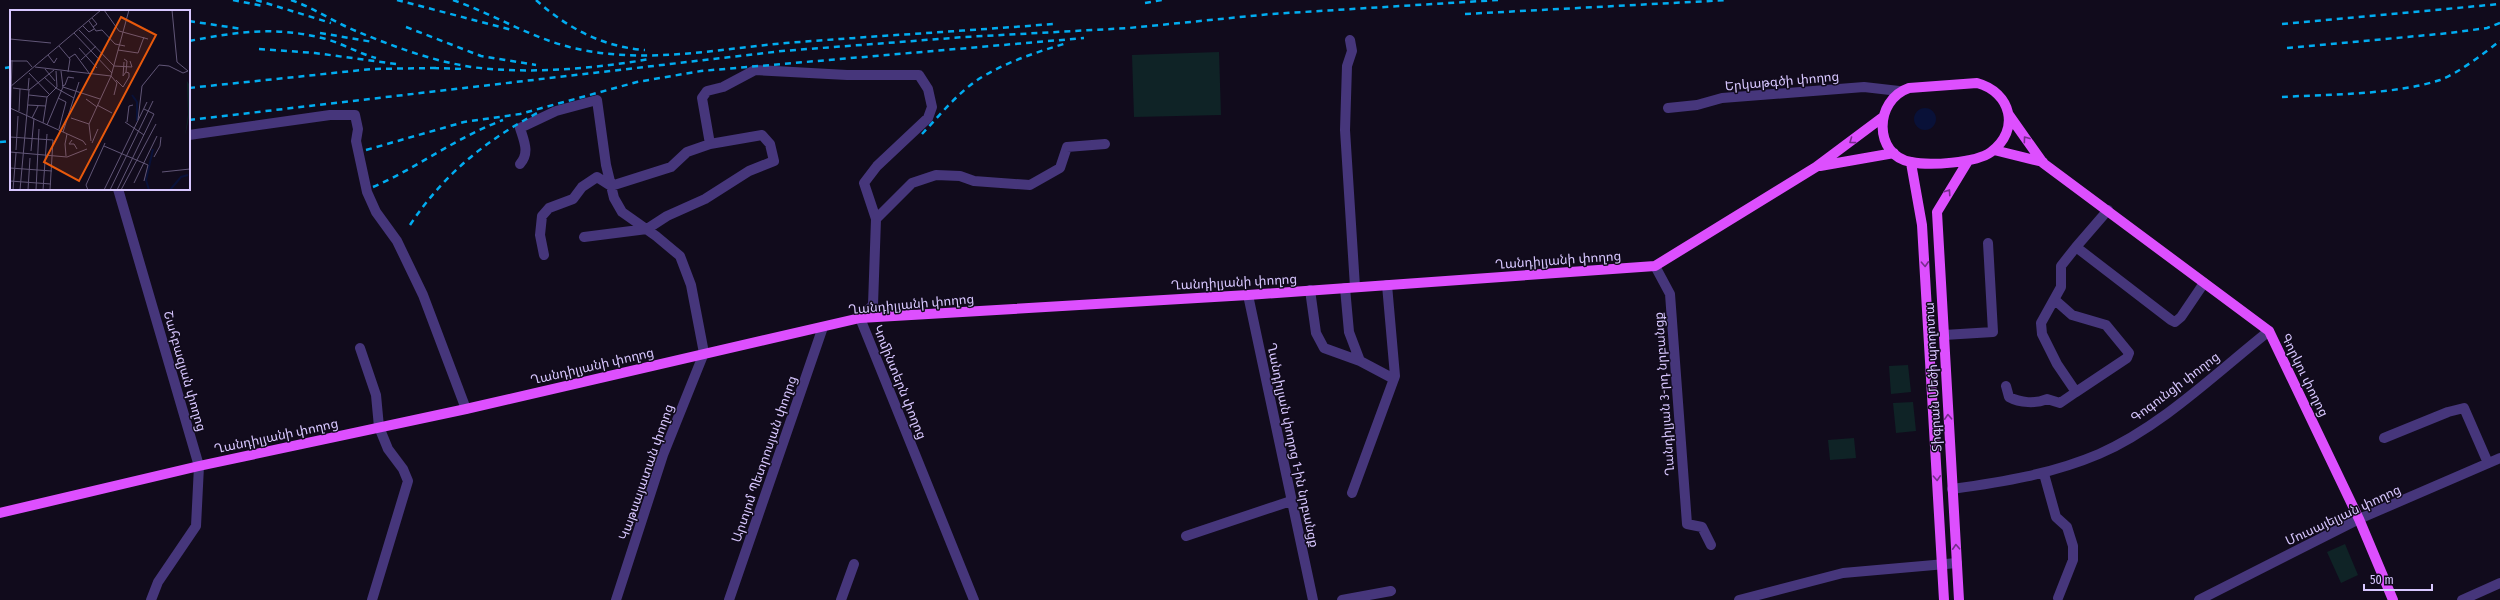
<svg xmlns="http://www.w3.org/2000/svg" width="2500" height="600" font-family="'Fira Sans Condensed','Noto Sans Armenian',sans-serif">
<style>
.green{fill:#0f2326}
.water{fill:#091138}
.lines{fill:none;stroke-linecap:round;stroke-linejoin:round}
.minor{stroke:#46367b;stroke-width:10}
.major{stroke:#dd4ffe;stroke-width:10}
.rail{stroke:#01acf0;stroke-width:2.5;stroke-dasharray:6 5;stroke-linecap:butt}
.oneway{stroke:#772d8d}
.labels{text-anchor:middle;dominant-baseline:central;stroke-width:3;stroke-linejoin:round;paint-order:stroke}
.street-label{font-size:13px;fill:#d8c7ff;stroke:#110b1c}
.inset-river{fill:none;stroke:#091138;stroke-width:2}
.inset-road{fill:none;stroke:#615677;stroke-width:1}
.view{fill:#e8590c;fill-opacity:0.15;stroke:#e8590c;stroke-width:2}
.inset-edge{fill:none;stroke:#d8c7ff;stroke-width:2}
</style>
<rect width="100%" height="100%" fill="#110b1c"/>
<path class="green" d="M1219 52 1221 115 1134 117 1132 55Z
M1908 365 1911 392 1891 394 1889 366Z
M1913 402 1916 431 1896 433 1893 403Z
M1854 438 1856 458 1830 460 1828 440Z
M2345 544 2358 575 2341 583 2327 552Z"/>
<path class="water" d="M1914 119a11 11 0 1 1 22 0a11 11 0 1 1-22 0Z"/>
<g class="lines">
<path class="minor" d="M1350 40 1352 51 1347 66 1345 130 1355 287
M1668 108 1697 105 1722 98 1864 87 1899 91
M189 135 330 115H355L358 129 356 141 367 192 376 212 397 241 423 295 466 409
M520 164C530 153 524 141 520 128L556 111 597 100 606 165 614 198 622 212 656 236 680 256 691 285 704 353 663 455 616 600
M118 189 199 466 196 526 158 582 151 600
M2108 210 2076 247 2171 320 2175 322 2181 317 2204 283
M584 237 647 229 667 216 705 199 749 171 774 161 770 144 762 135 710 144
M544 255 540 235 542 216 549 208 573 199 582 187 597 177 611 186 671 167 687 152 710 144 702 98 707 91 723 87 755 70 847 75H919L928 89 932 107 928 118 877 166 864 183 876 219
M1655 266 1670 294 1687 524 1702 527 1711 545
M1345 288 1349 332 1360 361 1394 379
M1310 290 1316 333 1324 348 1360 361
M1248 295 1313 600
M2055 300 2072 315 2106 325 2129 353 2127 358 2076 392
M1944 335 1993 332 1988 243
M360 348 376 395 379 427 388 449 403 469 408 481 372 600
M2006 386 2009 397C2020 403 2036 404 2047 399L2060 403 2076 392 2057 364 2042 334 2041 323 2061 287V266L2076 247
M2384 438 2448 412 2464 408 2488 463
M2044 474 2056 517 2067 527 2073 546V560L2058 598
M1952 489C2003 482 2052 474 2099 454 2161 427 2216 373 2269 331
M1352 493 1395 376 1387 285
M1186 536 1291 501
M729 600 823 327
M841 600 854 564
M974 600 860 318 873 305 876 219 912 183 936 175 960 176 974 181 1030 185 1060 168 1067 147 1105 144
M1342 600 1391 591
M1739 600 1843 573 1957 563
M2199 600 2359 519 2500 458
M2462 600 2500 583"/>
<path class="major" d="M1977 83C2011 92 2021 130 1991 152 1976 163 1929 166 1911 162 1873 155 1874 100 1909 88Z
M2009 115 2043 163 2269 331 2359 519 2393 600
M1994 150 2043 162
M1911 163 1922 225 1944 600
M1820 166 1894 153
M0 513 199 466 466 409 860 318 1248 295 1655 266 1816 167 1883 117
M1959 600 1937 212 1968 161"/>
<path class="rail" d="M233 0 263 6
M256 0 331 23
M291 0C314 8 334 22 356 31 397 48 445 66 490 69 543 73 598 68 650 59
M397 0 512 30
M453 0C496 15 534 40 578 49 648 64 717 49 786 43 875 36 964 31 1053 24
M536 0C567 28 603 47 645 50
M1145 3 1162 0
M1465 14 1728 0
M189 21 242 29
M2282 24 2500 4
M406 27 481 56 536 65
M320 33 373 42
M189 41C237 32 273 26 322 38 340 42 357 53 376 58
M2287 48 2450 33 2487 28 2500 23
M259 49 315 53 396 64
M5 68 11 67
M433 68 465 69
M189 88 372 69 438 68
M2282 97C2331 94 2394 95 2440 80 2459 73 2484 53 2500 41
M189 120 782 51 965 37 1129 28 1271 14 1498 0
M922 134C940 115 959 91 982 77 1009 61 1037 52 1067 43
M0 142 11 141
M366 150 464 122 520 114 637 82 701 71 1084 38
M373 187C417 168 457 137 503 120
M410 225C444 174 485 141 539 112"/>
</g>
<defs><path id="oneway-chevron" d="M-2-3.5L2.5 0L-2 3.5" fill="none" stroke-width="1.6" stroke-linecap="round" stroke-linejoin="round"/></defs>
<g class="oneway">
<use href="#oneway-chevron" transform="translate(2026 139) rotate(-126)"/>
<use href="#oneway-chevron" transform="translate(1852 141) rotate(144)"/>
<use href="#oneway-chevron" transform="translate(1948 192) rotate(-56)"/>
<use href="#oneway-chevron" transform="translate(1925 264) rotate(87)"/>
<use href="#oneway-chevron" transform="translate(1948 417) rotate(-93)"/>
<use href="#oneway-chevron" transform="translate(1937 478) rotate(87)"/>
<use href="#oneway-chevron" transform="translate(1956 547) rotate(-93)"/>
</g>
<g class="labels">
<g class="street-label">
<text transform="translate(1782 81) rotate(-5)">Երկաթգծի փողոց</text>
<text transform="translate(1558 260) rotate(-4)">Ղանդիլյանի փողոց</text>
<text transform="translate(1234 282) rotate(-3)">Ղանդիլյանի փողոց</text>
<text transform="translate(911 304) rotate(-5)">Ղանդիլյանի փողոց</text>
<text transform="translate(592 366) rotate(-13)">Ղանդիլյանի փողոց</text>
<text transform="translate(185 371) rotate(74)">Շահբազյան փողոց</text>
<text transform="translate(2305 375) rotate(64)">Գորկու փողոց</text>
<text transform="translate(1933 377) rotate(-93)">Տիգրան Մեծի պողոտա</text>
<text transform="translate(900 382) rotate(68)">Կոմինտերն փողոց</text>
<text transform="translate(2175 387) rotate(-37)">Գոգունցի փողոց</text>
<text transform="translate(1664 394) rotate(-94)">Ղանդիլյան 3-րդ նրբանցք</text>
<text transform="translate(276 436) rotate(-12)">Ղանդիլյանի փողոց</text>
<text transform="translate(1293 445) rotate(78)">Ղանդիլյան փողոց 1-ին նրբանցք</text>
<text transform="translate(764 459) rotate(-71)">Արտյոմ Պետրոսյան փողոց</text>
<text transform="translate(646 472) rotate(-71)">Կաթսայատան փողոց</text>
<text transform="translate(2343 515) rotate(-25)">Մուսայելյան փողոց</text>
</g>
</g>
<g transform="translate(10 10)">
<rect width="180" height="180" fill="#110b1c"/>
<path d="M177 71 179 74 180 103 175 126 178 105Z" fill="#0f2326"/>
<path class="inset-river" d="M122 85 127 92V111M139 180 136 170 143 139M160 180 171 167 178 165"/>
<path class="inset-road" d="M94 0 109 21 138 29M82 8 87 14 83 17M79 11 86 21 92 20 105 34 115 36M73 16 79 22 84 19M69 20 104 56 122 57 120 51M64 23 102 63M0 29 41 33M49 36 60 49 58 62M69 38 87 58M108 40 128 43 134 27M38 45 44 53 47 48M59 48 65 44 79 63M71 50 86 36M0 51H17L22 57M114 52 113 66 116 62M25 57 101 66 107 73 104 85M35 59 45 71M19 63 39 84M34 67 46 78 64 88M106 70 113 77 119 67V63L116 62 117 51 114 49M52 76 55 75 58 67 64 68M0 77 91 0M53 77 90 89M3 78 19 80 44 60M18 80 19 68M19 85 37 87M37 87 47 77 46 61M48 88 56 92 49 119M76 89 87 97M18 95 36 96M87 95 102 103M0 98 73 131 76 135M9 101 10 79M22 108 28 96M61 108 79 114M128 110 132 76 149 55 159 56 173 63 178 61 167 52 162 0M115 112 134 125M117 112 119 96 123 95M33 113 37 87M37 115 53 77 51 61M0 119 2 50M53 122 69 72M0 127 43 130 40 180M62 130 59 134H64L67 139M81 131 79 114 101 66 119 0M82 133 88 119M94 136 138 155 134 171M6 140 8 106M21 141 24 108M0 142 57 147 77 139M56 146 55 134 57 124M144 147 150 136 151 127M0 158 42 161M152 162 180 159M0 171 41 174M124 173 147 126M3 180 6 143M10 180 19 80M18 180 20 148M26 180 29 119M33 180 37 124M78 180 76 175 95 133M94 180 137 92M100 180 143 91M107 180 144 104 134 99M111 180 146 114"/>
<path class="view" d="M111 7 146 25 69 171 34 152Z"/>
<rect width="180" height="180" class="inset-edge"/>
</g>
<path d="M2364 584v6h68v-6" fill="none" stroke="#d8c7ff" stroke-width="2"/>
<text x="2370" y="584" font-size="12" fill="#d8c7ff" stroke="#110b1c" stroke-width="3" paint-order="stroke">50 m</text>
</svg>
